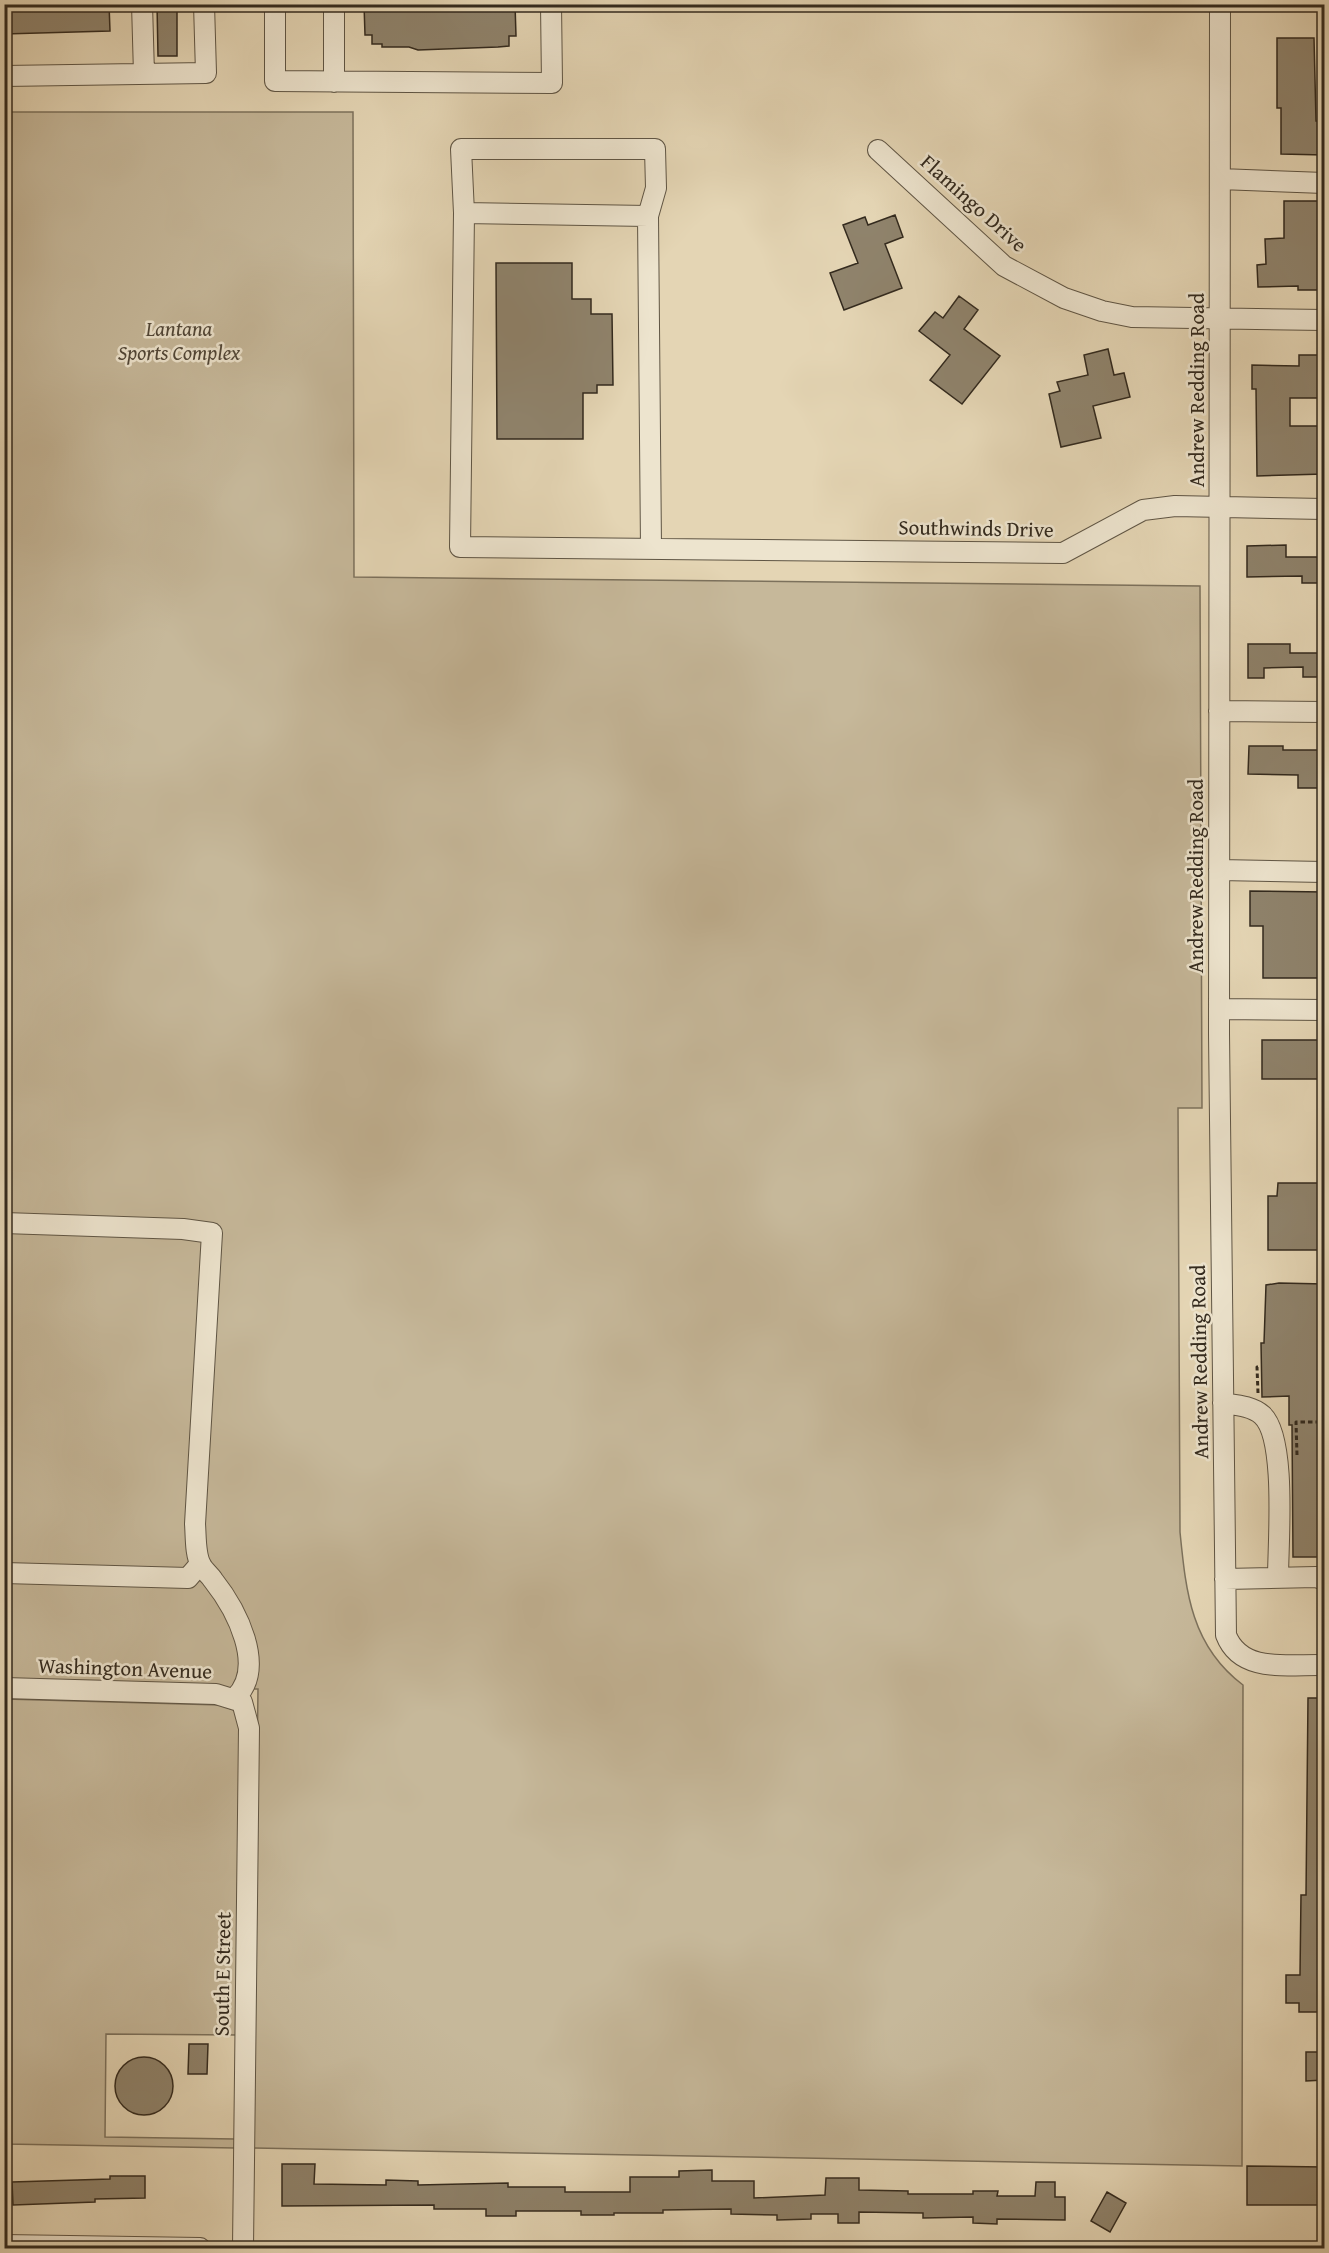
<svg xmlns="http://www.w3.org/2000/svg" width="1329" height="2253" font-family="'Gentium Book Plus',serif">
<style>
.green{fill:#c6b89a;stroke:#7c715c;stroke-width:1.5}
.building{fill:#8f836c;stroke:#332a1e;stroke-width:1.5}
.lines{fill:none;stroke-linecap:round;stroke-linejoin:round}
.minor-casing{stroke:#5f5544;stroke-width:22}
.path{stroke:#332a1e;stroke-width:3;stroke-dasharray:4.5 3;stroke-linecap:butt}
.minor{stroke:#ede4ce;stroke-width:20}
.labels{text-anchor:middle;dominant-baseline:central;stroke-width:5;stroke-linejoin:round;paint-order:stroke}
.street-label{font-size:21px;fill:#332a1e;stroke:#ede4ce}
.park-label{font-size:21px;font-style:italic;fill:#504637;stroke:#ede4ce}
</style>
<rect width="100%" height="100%" fill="#e4d5b4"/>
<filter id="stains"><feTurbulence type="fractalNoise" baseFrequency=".00333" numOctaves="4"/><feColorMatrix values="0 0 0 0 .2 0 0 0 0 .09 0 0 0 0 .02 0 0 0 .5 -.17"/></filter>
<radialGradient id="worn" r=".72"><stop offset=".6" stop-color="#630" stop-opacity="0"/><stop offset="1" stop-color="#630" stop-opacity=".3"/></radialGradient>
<path class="green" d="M5 112H353L354 577 1200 586 1202 1108H1178L1180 1532C1186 1592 1191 1646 1243 1685L1242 2166 252 2148 258 1689 5 1682Z
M5 1699 220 1705 234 1710 240 1720 238 2035 106 2034 105 2137 235 2139V2148L5 2144Z"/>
<path class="building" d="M4 4H109L110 31 4 34Z
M157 4H177V56H158Z
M364 4H515L516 36H509V46L498 47 418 50 409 47H382V44H372V35H365Z
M1277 38H1314L1316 121H1324V155L1281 154V108H1277Z
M1284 201H1324V290H1298V286L1258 287 1257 265 1266 264 1265 239 1284 238Z
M895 215 903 237 885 244 902 288 844 310 830 273 858 263 843 225 865 217 868 225Z
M496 263H572V299H591V314H612L613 385H597V393H583V439H497Z
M959 296 978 310 964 329 1000 356 962 404 930 380 950 355 919 331 935 312 943 318Z
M1108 349 1114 375 1124 373 1130 397 1093 406 1101 438 1061 447 1049 394 1060 391 1057 382 1088 375 1084 355Z
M1299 355H1324V398H1290V426H1318V439L1324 440V474L1257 476 1256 389H1252V365L1299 366Z
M1286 545V557H1324V583H1302V576L1247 577V546Z
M1248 644H1290V653H1324V677H1303V667L1264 668V678H1248Z
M1249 746H1283V750H1324V788H1298V775L1248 774Z
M1250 891 1324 892V978H1263V926H1250Z
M1262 1040H1324V1079H1262Z
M1278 1183H1324V1250H1268V1196H1277Z
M1279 1283 1324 1284V1557H1293L1292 1425H1289V1396L1262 1397 1261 1343H1264L1266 1285Z
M1308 1698H1324V2012H1299V2003H1286V1975H1300L1301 1895H1306Z
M189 2044H208L207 2074H188Z
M1306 2052H1324V2080L1306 2081Z
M115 2086a29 29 0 1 1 58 0a29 29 0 1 1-58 0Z
M282 2164H315L314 2184 386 2185V2180L418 2181V2185L508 2183V2187H565V2192H630V2177H679V2171L712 2170V2181H754V2198L825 2195 826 2178H859V2190L908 2191V2194H973V2191H998L997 2196H1035L1036 2182H1055V2197H1065V2220L997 2219V2224L973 2223V2217L923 2218V2213L859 2212V2223H838V2214H811V2219L777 2220V2215L731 2214V2209L663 2210V2213H614V2215H581V2211H516V2216H486V2209H434V2205L282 2206Z
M1247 2166 1324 2167V2205H1247Z
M110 2176H145V2198L95 2199V2202L13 2205 12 2182 110 2179Z
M1107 2192 1126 2203 1110 2232 1091 2221Z"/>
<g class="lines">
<g class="minor-casing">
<path id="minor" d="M142 4 144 74
M275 4V81L552 83 551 4
M1220 4 1219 1034 1226 1635C1241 1674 1289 1664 1324 1665
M4 76 206 73 204 4
M334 82V4
M878 150 1004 266 1064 298 1102 311 1132 317 1324 320
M1220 179 1324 183
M464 213 648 216
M651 548 648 216 656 188 655 149H461L464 213 460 547 1063 553 1143 510 1175 506 1324 509
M1219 711 1324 712
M1219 870 1324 872
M1219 1009 1324 1010
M4 1223 183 1229 212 1233 195 1524C196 1536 195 1555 201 1565 204 1571 210 1575 213 1580 236 1609 267 1667 235 1698
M1223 1403C1236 1405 1252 1406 1262 1415 1287 1437 1278 1543 1278 1578
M4 1573 188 1578 200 1564
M1225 1579 1316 1577 1324 1580
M4 1688 216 1694 242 1702 249 1728 243 2248
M4 2245 200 2248"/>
</g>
<path class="path" d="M1258 1393 1257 1367H1260
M1297 1455 1296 1422H1324"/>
<use href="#minor" class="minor"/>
</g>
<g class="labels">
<g class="street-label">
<text transform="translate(974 203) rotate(42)">Flamingo Drive</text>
<text transform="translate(1196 390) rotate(-90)">Andrew Redding Road</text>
<text transform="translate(976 528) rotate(1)">Southwinds Drive</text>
<text transform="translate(1195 876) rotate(-90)">Andrew Redding Road</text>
<text transform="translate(1199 1362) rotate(-91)">Andrew Redding Road</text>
<text transform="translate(125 1668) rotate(2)">Washington Avenue</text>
<text transform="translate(222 1974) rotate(-89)">South E Street</text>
</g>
<g class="park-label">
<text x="179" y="328">Lantana<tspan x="179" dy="24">Sports Complex</tspan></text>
</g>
</g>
<rect width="1329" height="2253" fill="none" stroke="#e4d5b4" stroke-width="24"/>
<rect x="6" y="6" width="1317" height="2241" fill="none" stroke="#332a1e" stroke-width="3"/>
<rect x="12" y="12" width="1305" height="2229" fill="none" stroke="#332a1e" stroke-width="1.5"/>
<rect width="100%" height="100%" filter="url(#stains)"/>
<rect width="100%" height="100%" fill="url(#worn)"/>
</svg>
